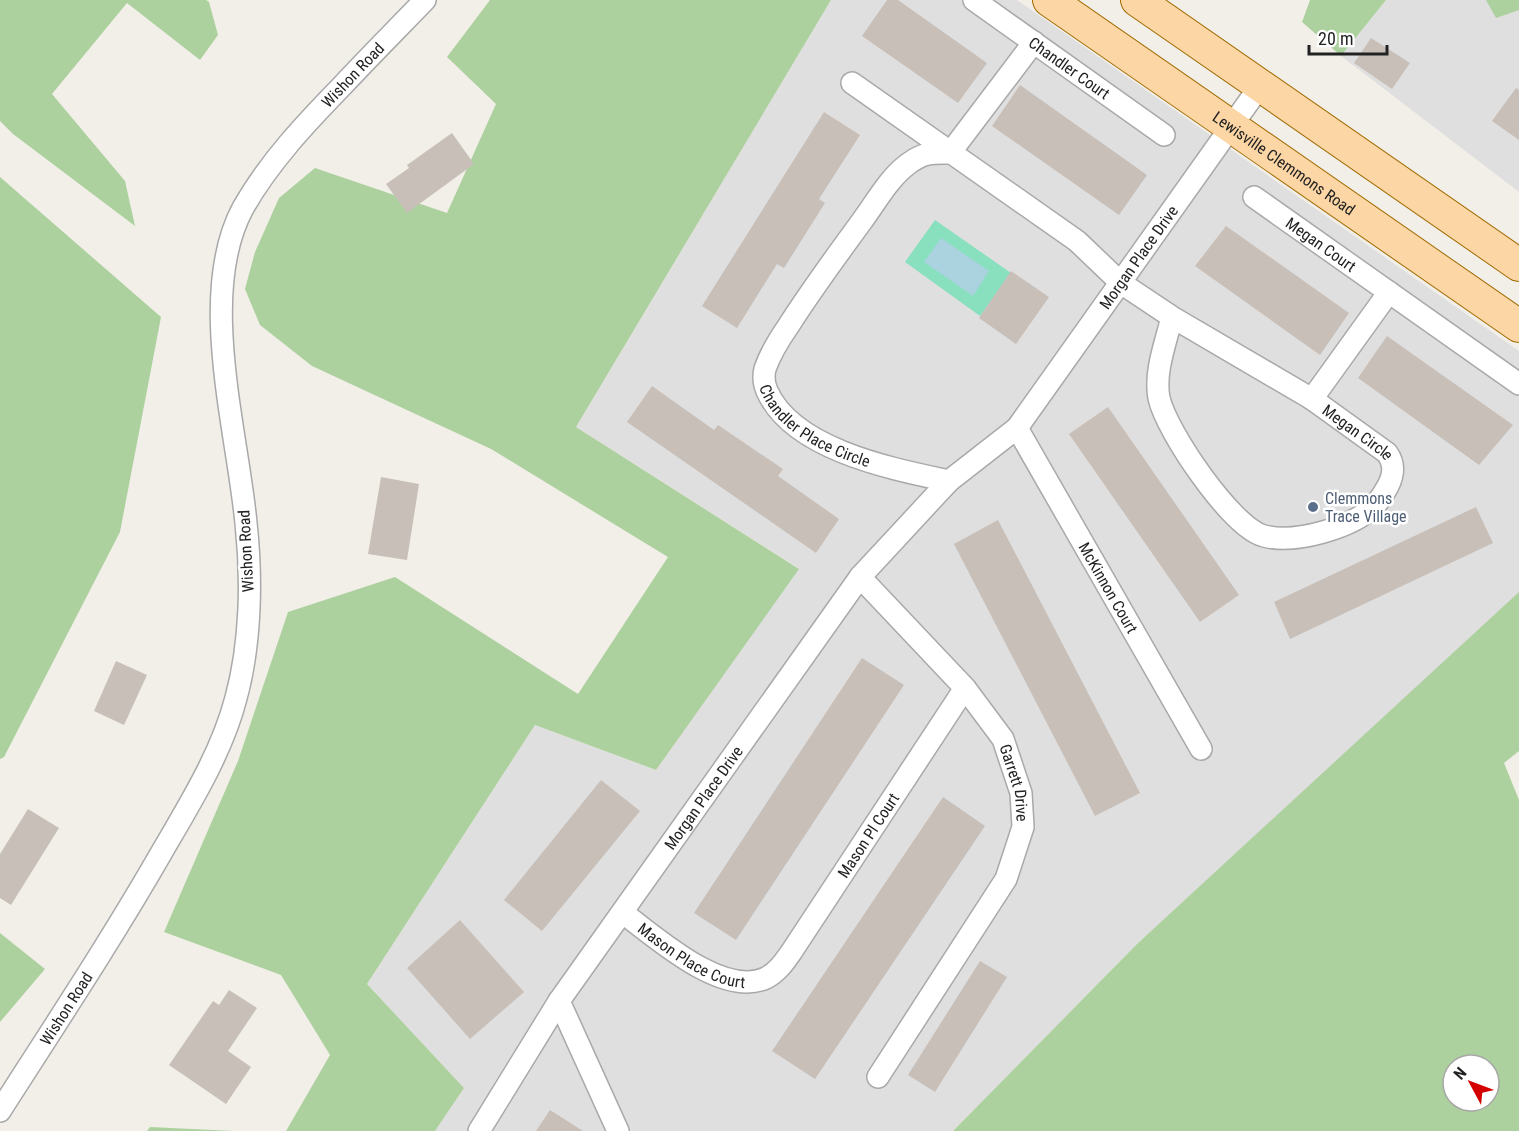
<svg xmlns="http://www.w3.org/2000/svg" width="1519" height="1131" font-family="'Roboto Condensed',sans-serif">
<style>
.residential{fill:#e0dfdf}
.forest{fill:#add19e;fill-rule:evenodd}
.pitch{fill:#88e0be}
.water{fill:#aad3df}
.building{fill:#c7bfb8}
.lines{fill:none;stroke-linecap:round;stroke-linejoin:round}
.minor-casing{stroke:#a9a9a9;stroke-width:24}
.primary-casing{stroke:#a06b00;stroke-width:34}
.minor{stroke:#fff;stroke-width:21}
.primary{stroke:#fcd6a4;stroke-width:32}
.service-dot{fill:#5c6f8a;stroke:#fff;stroke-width:2}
.labels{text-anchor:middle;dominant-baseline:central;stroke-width:5;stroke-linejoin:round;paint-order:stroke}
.street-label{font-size:16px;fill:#222;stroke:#fff}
.service-label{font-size:16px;fill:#4e5e75;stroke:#fff;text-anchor:start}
</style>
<rect width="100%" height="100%" fill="#f2efe9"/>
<path class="residential" d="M831 0H1017L1519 351V594L1137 944 953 1131H435L464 1088 367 984 535 725 656 770 798 568 576 427Z
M1386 0H1519V192L1341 56Z"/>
<path class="forest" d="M0 0H206L209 2 218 35 200 60 127 3 52 94 125 181 135 226 13 134 0 121Z
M490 0H831L576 427 799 569 656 770 535 725 367 984 464 1088 435 1131H286L330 1055 281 975 164 932 238 761 288 612 395 577 578 694 668 557 491 449 312 366 260 325 245 289 255 252 279 198 315 168 447 213 496 104 447 57Z
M1310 0H1386L1341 56 1302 22Z
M1486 0H1519V10L1496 18Z
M0 177 161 317 120 532 4 757 0 759Z
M1519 592V751L1504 763 1519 800V1131H953L1137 944ZM1453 1065H1489V1101H1453Z
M0 933 45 969 0 1022Z
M150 1127 234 1131H147Z"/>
<path class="pitch" d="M935 220 1011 273 980 316 905 262Z"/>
<path class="water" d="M941 238 989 271 973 296 924 262Z"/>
<path class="building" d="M887 0H898L987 63 958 103 862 36Z
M1371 38 1410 63 1392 89 1354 63Z
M1020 85 1147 175 1119 215 992 126Z
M1516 88 1519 90V140L1492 121Z
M824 112 860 135 819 199 825 203 784 268 777 264 737 328 702 306Z
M452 133 474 164 407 213 386 184 409 168 407 165Z
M1226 226 1349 313 1320 355 1195 266Z
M1011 271 1049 297 1016 344 979 318Z
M1387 336 1513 425 1479 465 1358 378Z
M652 386 714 430 718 425 783 469 778 476 839 519 816 553 627 422Z
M1108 407 1239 595 1200 622 1069 434Z
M381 477 419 484 407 560 368 554Z
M1476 507 1493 543 1290 639 1274 602Z
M998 520 1140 793 1095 816 954 544Z
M862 658 904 685 736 940 694 913Z
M116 661 147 675 124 725 94 711Z
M601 780 640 811 542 931 504 900Z
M943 797 985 826 815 1079 772 1051Z
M28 809 59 828 11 905 0 898V854Z
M460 920 524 992 470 1039 407 968Z
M980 961 1007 977 935 1092 908 1075Z
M229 990 257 1008 228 1051 251 1067 226 1104 169 1065 213 1001 219 1005Z
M550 1110 583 1131H536Z"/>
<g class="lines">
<g class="minor-casing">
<g id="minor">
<path id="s1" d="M974 0 1164 135"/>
<path id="s2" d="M1034 42 950 153C932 153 924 152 908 164 889 178 876 202 862 221 837 255 812 289 789 325 780 338 770 354 765 369 763 377 764 384 767 391 793 450 893 469 949 481L1017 428 1260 86"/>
<path id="s3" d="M852 83 1077 241 1121 283 1172 317 1312 399 1387 453C1395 464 1394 474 1388 486 1384 493 1380 500 1375 505 1353 528 1295 544 1264 536 1232 528 1166 431 1159 398 1154 372 1166 342 1172 317"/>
<path id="s4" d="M1254 197 1519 384"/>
<path d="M1312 399 1389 292"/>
<path id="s5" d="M1017 428 1201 749"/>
<path id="s6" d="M860 577 965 688 1003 739 1021 793 1023 827 1006 879 878 1077"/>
<path id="s7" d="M623 913C656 937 722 998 766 978 778 972 785 961 792 951L965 688"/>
<path d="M559 1001 618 1131"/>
<path id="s8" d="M0 1111C55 1025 112 939 163 850 191 802 222 752 236 698 251 643 252 578 246 523 237 429 197 293 243 208 269 162 306 123 342 86 369 57 397 29 425 0"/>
<path id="s9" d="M479 1131 559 1001 860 577 949 481"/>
</g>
</g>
<g class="primary-casing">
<g id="primary">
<path id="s10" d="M1049 0 1519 326"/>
<path d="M1137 0 1519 265"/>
</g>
</g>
<use href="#minor" class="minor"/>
<use href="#primary" class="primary"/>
</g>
<circle class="service-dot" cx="1313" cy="507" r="6"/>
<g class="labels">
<g class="street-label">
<text stroke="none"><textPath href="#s1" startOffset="117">Chandler Court</textPath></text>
<text stroke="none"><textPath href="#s8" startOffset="1146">Wishon Road</textPath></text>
<text stroke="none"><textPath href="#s10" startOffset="286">Lewisville Clemmons Road</textPath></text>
<text stroke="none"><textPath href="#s4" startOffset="82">Megan Court</textPath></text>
<text stroke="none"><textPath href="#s2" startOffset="963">Morgan Place Drive</textPath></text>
<text stroke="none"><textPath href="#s2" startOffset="518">Chandler Place Circle</textPath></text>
<text stroke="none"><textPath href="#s3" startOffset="616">Megan Circle</textPath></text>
<text transform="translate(246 551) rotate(-93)">Wishon Road</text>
<text stroke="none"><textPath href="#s5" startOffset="184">McKinnon Court</textPath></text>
<text stroke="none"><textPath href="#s6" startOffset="262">Garrett Drive</textPath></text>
<text stroke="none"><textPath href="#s9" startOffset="402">Morgan Place Drive</textPath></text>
<text stroke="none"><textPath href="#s7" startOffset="340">Mason Pl Court</textPath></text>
<text stroke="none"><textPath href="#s7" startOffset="82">Mason Place Court</textPath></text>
<text stroke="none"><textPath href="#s8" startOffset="122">Wishon Road</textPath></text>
</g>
<g class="service-label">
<text x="1325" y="498">Clemmons<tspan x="1325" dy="18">Trace Village</tspan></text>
</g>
</g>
<g transform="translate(1471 1083) rotate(311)"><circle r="28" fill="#ffffff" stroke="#a7a7a7" stroke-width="1.5"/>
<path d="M0-4.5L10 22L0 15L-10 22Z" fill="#d40000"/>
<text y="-9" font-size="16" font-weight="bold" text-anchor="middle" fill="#222222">N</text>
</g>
<path d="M1309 45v9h78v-9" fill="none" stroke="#222222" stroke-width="3"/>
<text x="1318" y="45" font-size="18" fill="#222222" stroke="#ffffff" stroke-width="4.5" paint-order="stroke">20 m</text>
</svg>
